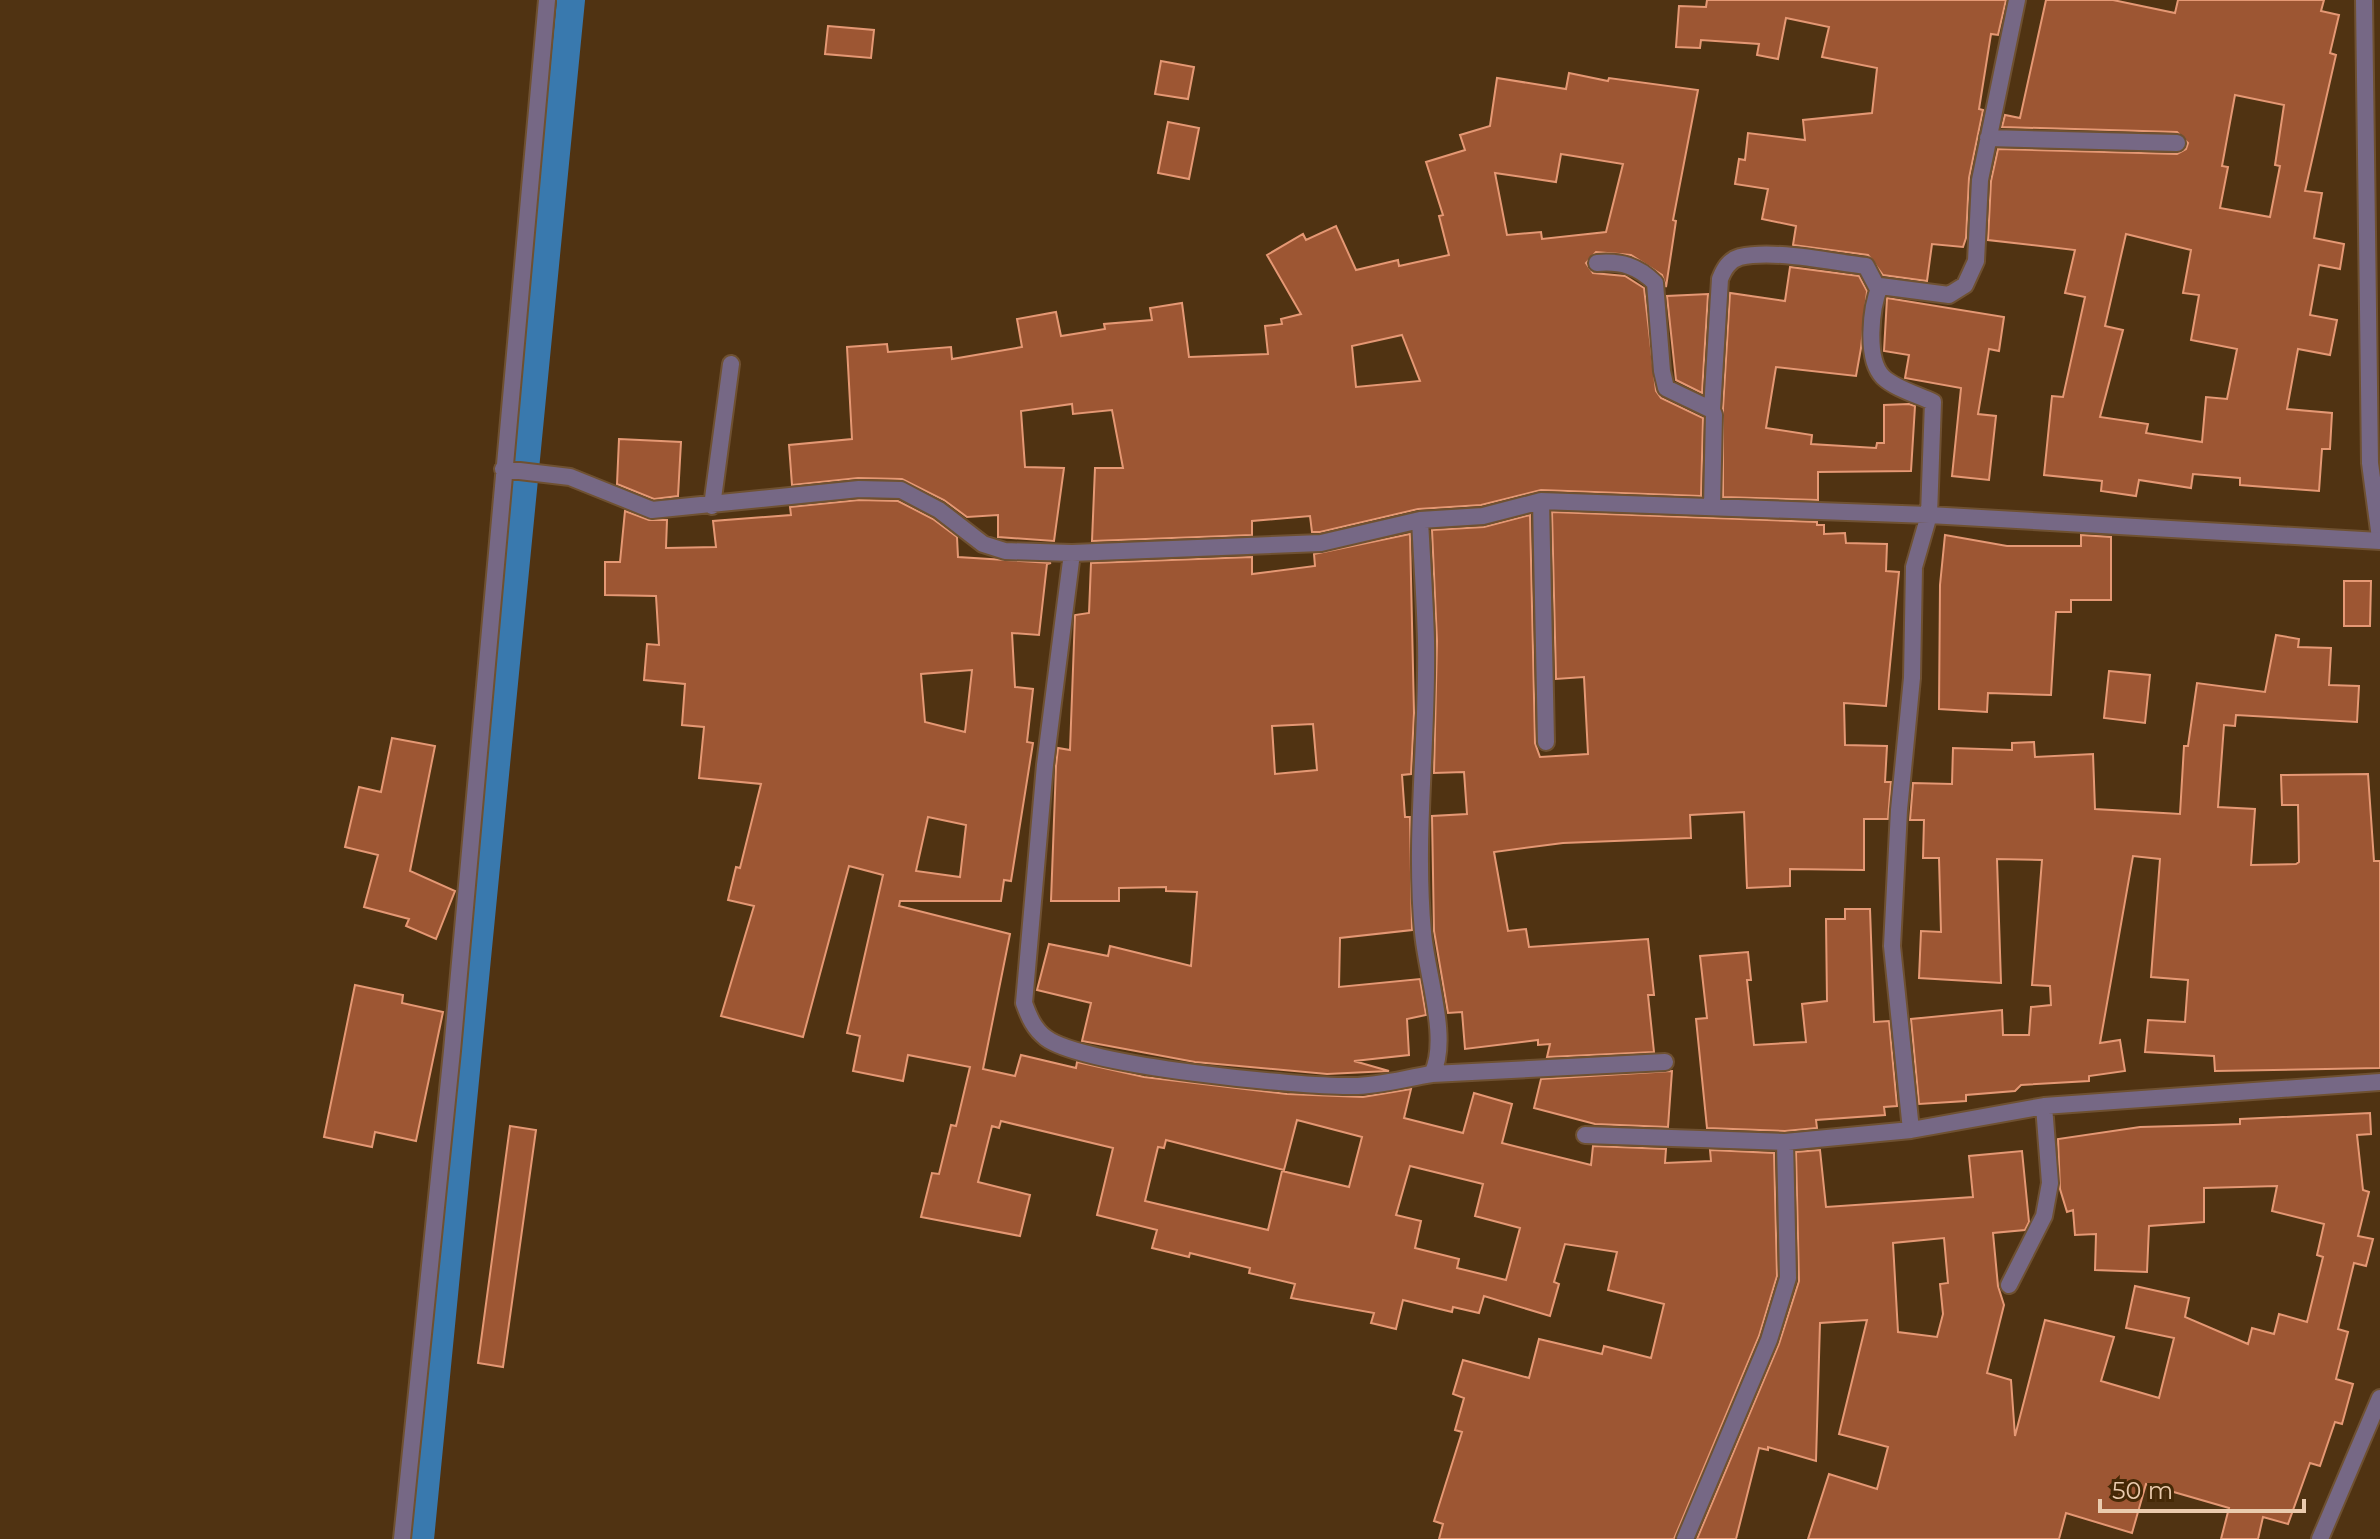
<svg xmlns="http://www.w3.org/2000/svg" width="2380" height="1539" font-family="Montserrat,sans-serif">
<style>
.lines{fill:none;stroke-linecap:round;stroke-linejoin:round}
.canal{stroke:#3979ae;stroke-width:28}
.building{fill:#9d5633;stroke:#e59874;stroke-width:2;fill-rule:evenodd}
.street-casing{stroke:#6f5131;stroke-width:20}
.street{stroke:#766885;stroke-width:16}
</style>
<rect width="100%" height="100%" fill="#503312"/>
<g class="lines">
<path class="canal" d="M420 1539 571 0"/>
</g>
<path class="building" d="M1707 0H2006L1998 35 1991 34 1979 109 1983 110 1969 178 1966 238 1963 247 1932 244 1927 281 1883 275 1868 255 1793 245 1796 226 1762 219 1768 189 1735 184 1739 159 1745 160 1748 133 1805 140 1803 120 1872 113 1877 68 1822 57 1829 27 1786 18 1778 59 1757 55 1759 44 1701 40 1700 48 1676 47 1679 6 1706 7Z
M2046 0H2113L2175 13 2178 0H2324L2321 11 2339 15 2330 53 2336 55 2305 191 2322 193 2314 238 2344 244 2340 269 2319 265 2310 315 2337 320 2330 355 2298 349 2287 409 2332 413 2330 449H2322L2319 491 2240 485V478L2193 474 2191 488 2139 480 2136 496 2101 491 2102 481 2044 475 2052 396 2063 397 2085 297 2065 293 2075 250 1988 240 1991 181 1998 149 2177 154 2186 149 2188 143 2177 132 2002 127 2005 115 2020 118ZM2235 95 2284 105 2275 165 2280 166 2270 217 2220 208 2228 167 2222 166ZM2126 234 2191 250 2183 293 2199 295 2191 340 2237 349 2227 399 2206 397 2202 442 2146 433 2148 424 2100 417 2123 330 2105 326Z
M828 26 874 30 871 58 825 54Z
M1161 61 1194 67 1188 99 1155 94Z
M1569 73 1608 81 1609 78 1698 90 1673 220 1676 221 1666 287 1662 275 1631 255 1596 252 1586 263 1593 273 1625 276 1644 288 1656 391 1661 398 1703 418 1701 496 1541 490 1481 505 1418 509 1320 532H1312L1310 516 1252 521V535L1092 541 1095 468H1123L1112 410 1073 414 1072 404 1021 411 1025 467 1064 468 1054 541 998 537V515L967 517 944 500 902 479 858 478 792 485 789 445 852 439 847 347 887 344 888 352 951 347 952 359 1022 347 1017 319 1056 312 1061 336 1105 329 1104 324 1152 320 1150 308 1182 303 1189 357 1268 354 1265 326 1282 324 1281 319 1301 314 1267 255 1303 234 1306 240 1336 226 1356 270 1398 260 1399 266 1449 255 1439 216 1443 215 1426 162 1465 150 1460 135 1490 126 1497 78 1566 89ZM1561 154 1623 164 1606 232 1542 239 1541 232 1507 235 1495 173 1556 182ZM1402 335 1420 381 1356 387 1352 346Z
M1168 122 1199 128 1189 179 1158 173Z
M1790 267 1859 276 1867 291 1861 348 1856 376 1776 367 1766 428 1812 435 1811 444 1876 448 1877 443H1884V405L1909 404 1915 406 1911 471 1818 472V500L1723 497V408L1730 293 1785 301Z
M1708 294 1702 393 1676 380 1667 296Z
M1887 298 2004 317 1999 351 1989 349 1978 414 1996 416 1989 480 1952 476 1961 388 1905 378 1909 355 1884 351Z
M619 439 681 442 678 496 654 499 617 484Z
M859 500 898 501 933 519 957 537 958 557 1051 563 1047 564 1039 635 1012 633 1015 687 1033 689 1027 742 1033 743 1011 881 1004 880 1001 901H900L899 906 1010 934 983 1069 1015 1076 1021 1055 1076 1068 1077 1062 1144 1077 1287 1094 1363 1097 1411 1089 1404 1118 1463 1133 1474 1093 1512 1104 1502 1143 1591 1165 1593 1146 1666 1149 1665 1163 1711 1161 1710 1150 1774 1153 1777 1276 1759 1336 1674 1539H1439L1443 1524 1434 1521 1462 1432 1455 1430 1464 1398 1453 1394 1463 1360 1529 1378 1539 1339 1602 1354 1604 1346 1651 1358 1664 1304 1608 1290 1617 1252 1565 1244 1554 1282 1559 1284 1550 1316 1484 1296 1479 1313 1453 1307 1452 1312 1403 1300 1396 1329 1371 1323 1374 1313 1291 1298 1295 1284 1249 1273 1250 1268 1190 1253 1189 1257 1152 1248 1157 1230 1097 1215 1113 1148 1001 1121 999 1128 992 1126 978 1182 1030 1195 1020 1236 921 1217 932 1173 939 1174 951 1125 956 1126 970 1067 908 1055 903 1081 853 1071 860 1036 847 1033 883 875 849 866 803 1037 721 1016 754 906 728 900 736 867 740 868 761 784 699 778 704 727 682 725 685 684 644 680 647 644 659 645 656 596 605 595V562H620L625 511 649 520H667L666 548 716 547 713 521 791 515 790 507ZM972 670 965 732 925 722 921 674ZM928 817 966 825 960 877 916 871ZM1297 1120 1362 1137 1349 1187 1282 1171 1268 1230 1145 1201 1158 1147 1164 1148 1166 1140 1284 1170ZM1410 1166 1483 1184 1475 1216 1520 1228 1506 1280 1457 1268 1459 1259 1415 1248 1421 1221 1396 1215Z
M1552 512 1817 522V525H1824V534L1845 533 1846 543 1887 544 1886 571 1899 572 1886 706 1844 703 1845 745 1887 746 1885 782H1891L1888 819H1864V870L1790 869V886L1747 888 1744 812 1690 815 1691 838 1563 843 1494 852 1508 931 1526 929 1529 947 1648 939 1654 995H1648L1654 1052 1547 1057 1550 1044 1538 1045V1040L1465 1049 1462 1012 1448 1013 1434 931 1432 816 1467 814 1464 772 1434 773 1437 641 1432 530 1484 527 1530 515 1535 743 1540 757 1588 754 1584 677 1556 679Z
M1410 534 1414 713 1411 774 1402 775 1405 817H1410L1412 930 1340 938 1339 987 1420 979 1426 1015 1407 1019 1409 1055 1354 1061 1389 1071 1327 1074 1195 1062 1082 1041 1091 1003 1037 990 1049 944 1108 956 1110 946 1191 966 1197 892 1166 891V887L1119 888V901H1051L1056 766 1058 748 1070 750 1075 615 1089 613 1091 563 1252 557V574L1315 566 1314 554ZM1313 724 1317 770 1275 774 1272 726Z
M1945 535 2007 546H2081V535L2111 537V600H2071V612H2056L2051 695 1988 693 1987 712 1939 709 1940 585Z
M2344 581H2371L2370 626H2344Z
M2276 635 2299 639 2298 647 2331 648 2329 685 2359 686 2357 722 2236 715 2235 726 2224 725 2218 807 2255 809 2251 865 2296 864 2299 862 2298 805H2282L2281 775 2368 774 2374 861H2380V1068L2215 1071 2214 1056 2145 1052 2148 1020 2185 1022 2188 980 2151 977 2160 859 2133 856 2100 1043 2120 1040 2125 1071 2089 1076V1081L2021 1085 2015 1091 1966 1095V1101L1919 1104 1911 1019 2002 1010 2003 1035H2029L2031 1007 2051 1005 2050 986 2032 985 2042 860 1997 859 2001 983 1919 978 1921 931 1941 932 1939 858H1923L1924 820H1910L1913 783 1952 784 1953 748 2012 750V743L2034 742 2035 757 2093 754 2095 809 2180 814 2184 746H2188L2197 683 2265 692Z
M2109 671 2150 675 2145 723 2104 718Z
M392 738 435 746 410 871 455 891 436 939 406 926 409 919 364 907 378 855 345 847 359 787 381 792Z
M1845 909H1870L1874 1022 1889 1021 1897 1106 1884 1107 1885 1115 1816 1120 1817 1128 1785 1131 1707 1128 1696 1019 1707 1018 1700 956 1748 952 1751 980H1747L1754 1045 1806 1042 1802 1004 1827 1001 1826 919H1845Z
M355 985 403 995 402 1003 443 1012 416 1141 375 1132 372 1147 324 1137Z
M1672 1071 1668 1127 1595 1124 1534 1108 1541 1079Z
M2370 1113 2371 1134 2357 1135 2363 1190 2369 1192 2358 1236 2373 1239 2366 1266 2354 1263 2338 1329 2348 1332 2336 1379 2353 1384 2342 1424 2335 1422 2320 1466 2310 1463 2288 1524 2263 1517 2258 1539H2221L2229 1508 2146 1484 2132 1533 2066 1513 2059 1539H1808L1829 1474 1877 1489 1888 1447 1839 1434 1867 1320 1820 1323 1816 1461 1768 1447V1450L1759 1448 1736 1539H1697L1779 1344 1799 1281 1796 1152 1820 1150 1826 1207 1973 1197 1969 1156 2022 1151 2029 1222 2025 1230 1993 1233 1998 1286 2004 1305 1987 1373 2011 1380 2015 1436 2045 1320 2114 1337 2101 1381 2159 1398 2174 1338 2126 1328 2135 1286 2189 1298 2185 1317 2248 1344 2252 1328 2274 1334 2279 1314 2307 1322 2323 1257 2317 1255 2324 1224 2272 1211 2277 1186 2204 1188V1222L2149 1226 2147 1272 2095 1270 2096 1234 2075 1235 2073 1210 2067 1212 2060 1189 2058 1139 2140 1127 2213 1125 2240 1124V1119ZM1944 1238 1948 1283 1940 1284 1943 1314 1937 1337 1898 1332 1893 1243Z
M510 1126 536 1130 503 1367 478 1363Z"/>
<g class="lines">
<g class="street-casing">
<path id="street" d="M2364 0 2370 463 2380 538
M1988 138 2177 143
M1597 263C1621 261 1638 266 1655 283L1662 371 1666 388 1712 410 1714 415 1712 507
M1712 410 1720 279C1724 269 1729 260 1740 257 1774 249 1831 262 1866 266L1878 289
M503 469 570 477 652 510 859 489 901 490 939 510 983 544 1005 551 1072 553 1321 543 1420 520 1483 516 1541 501 1929 515 2380 541
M1541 501 1546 742
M712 506 731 364
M1072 553 1045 765 1024 1003C1029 1017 1034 1029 1046 1038 1083 1066 1301 1087 1353 1086 1379 1086 1406 1078 1432 1074 1450 1040 1426 972 1423 932 1414 835 1428 738 1426 641 1425 601 1422 560 1420 520
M1432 1074 1665 1062
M1911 1130 1892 946 1899 810 1912 678 1914 567 1929 515 1933 402C1918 395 1894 388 1883 377 1865 359 1871 307 1880 286L1949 295 1965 285 1976 261 1980 180 2017 0
M1585 1135 1785 1142 1911 1130 2044 1106 2380 1082
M2009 1285 2044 1216 2050 1183 2044 1106
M402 1539 452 1051 547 0
M1685 1539 1769 1340 1788 1278 1785 1142
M2320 1539 2380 1398"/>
</g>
<use href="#street" class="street"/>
</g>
<path d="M2100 1499v12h204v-12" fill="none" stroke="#eacbae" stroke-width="4"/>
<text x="2112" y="1499" font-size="24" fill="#eacbae" stroke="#452906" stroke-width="6" paint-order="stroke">50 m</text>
</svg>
